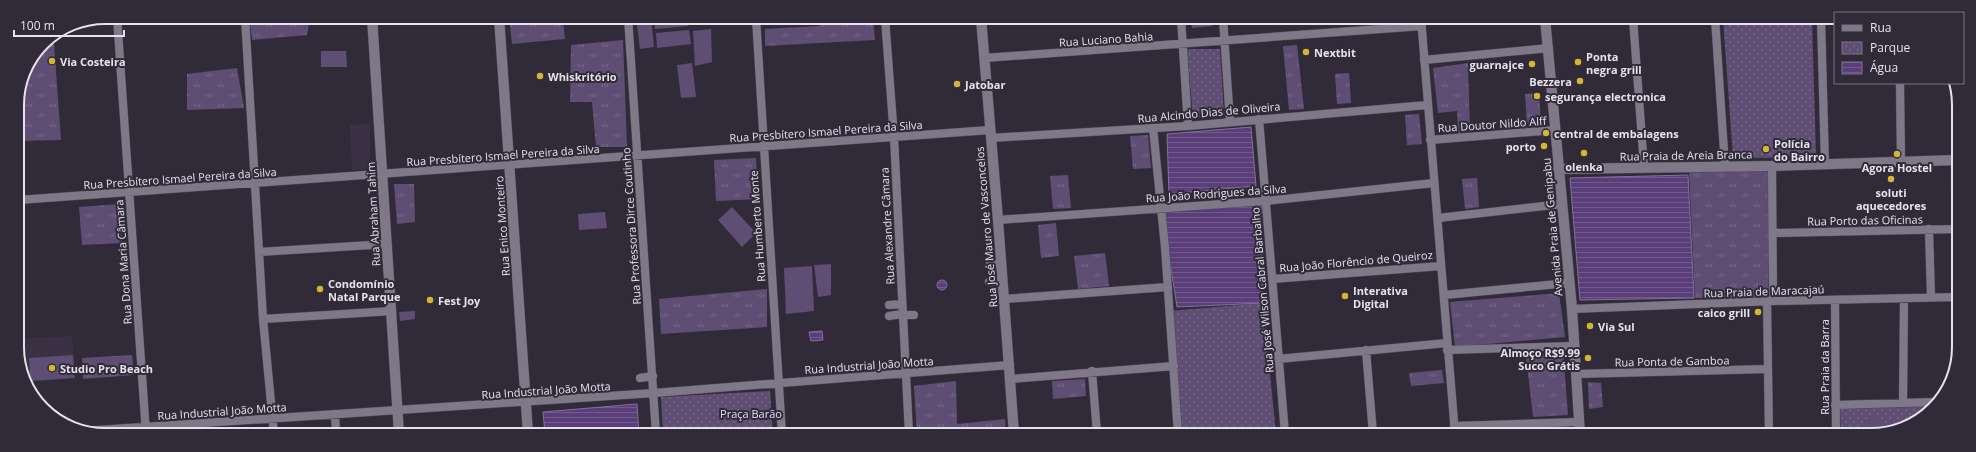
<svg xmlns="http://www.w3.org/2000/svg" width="1976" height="452" font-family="'Open Sans',sans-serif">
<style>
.built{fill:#3a3145}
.grass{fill:url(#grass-tufts)}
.park{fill:url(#park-dots)}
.garden{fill:#5e4e73}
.water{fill:url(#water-rules);stroke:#846f9c}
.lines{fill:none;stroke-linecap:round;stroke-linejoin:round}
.street-casing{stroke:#4e4a55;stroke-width:9}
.secondary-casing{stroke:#4e4a55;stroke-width:11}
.street{stroke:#7f7889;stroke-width:8}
.secondary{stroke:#7f7889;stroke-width:10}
.poi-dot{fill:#d6b534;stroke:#312b39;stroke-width:1.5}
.labels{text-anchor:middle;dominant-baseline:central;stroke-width:4;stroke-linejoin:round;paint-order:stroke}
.street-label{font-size:11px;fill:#e5e2eb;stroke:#312b39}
.poi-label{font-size:11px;font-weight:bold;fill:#e5e2eb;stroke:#312b39;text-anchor:start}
.park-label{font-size:11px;fill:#e6d7fc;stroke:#312b39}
.rim{fill:none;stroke:#e5e2eb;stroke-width:2}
</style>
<defs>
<pattern id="grass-tufts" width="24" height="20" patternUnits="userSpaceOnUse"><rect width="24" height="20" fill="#5e4e73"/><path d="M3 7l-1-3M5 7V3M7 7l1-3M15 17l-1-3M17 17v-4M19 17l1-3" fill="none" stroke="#756787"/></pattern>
<pattern id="park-dots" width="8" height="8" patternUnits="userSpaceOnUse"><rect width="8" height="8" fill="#5e4e73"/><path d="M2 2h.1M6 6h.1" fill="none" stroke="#756787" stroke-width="1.8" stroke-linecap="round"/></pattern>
<pattern id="water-rules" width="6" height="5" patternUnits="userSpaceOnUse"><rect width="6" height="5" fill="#5a3e7a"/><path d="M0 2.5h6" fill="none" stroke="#725a8d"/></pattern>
</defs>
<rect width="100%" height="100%" fill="#312b39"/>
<path class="built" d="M370 124V168L352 170 350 125Z
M72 336 75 378 28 382 21 368 19 339Z"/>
<path class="grass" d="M287 17H310L307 35 252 40 250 24 287 20Z
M819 18H873L875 40 765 46V29L820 26Z
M563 21 565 39 512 44 510 25Z
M47 40 54 44 61 140 17 141C17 110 16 80 35 54 38 49 42 43 47 40Z
M623 40 627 147H596L592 102H570L571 45Z
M1297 45 1304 109 1289 110 1283 46Z
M1468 63 1470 131 1458 133 1457 111 1438 113 1433 68Z
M237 68 244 108 187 110V74Z
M1349 73 1351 103 1337 104 1335 74Z
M1539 93 1541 123 1527 124 1525 94Z
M1419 114 1422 144 1407 145 1405 115Z
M1148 135 1151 168 1133 169 1130 136Z
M756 158 758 199 716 201 714 160Z
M1768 170V297L1695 298 1689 172Z
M1068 175 1071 208 1053 209 1050 176Z
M1477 178 1479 207 1465 209 1462 179Z
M394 184H414L415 222 397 224Z
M120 204 122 243 82 245 79 207Z
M1056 223 1059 256 1041 258 1038 225Z
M1105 253 1109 286 1078 289 1074 256Z
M767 289V327L661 334 659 299Z
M1559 293 1565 337 1455 347 1450 302Z
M1563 351 1568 415 1533 417 1526 356Z
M132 355 134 375 83 379 82 358Z
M1442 370 1444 383 1411 386 1409 373Z
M1085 379 1086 396 1053 399 1052 381Z
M956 381 957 424 1005 419 1006 434H917L914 386Z
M1588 382 1601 383 1603 407 1589 409Z"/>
<path class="park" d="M1723 19H1812L1816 157 1733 158Z
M1187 49H1220L1224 115 1193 118Z
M1263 303 1276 434H1179L1169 311Z
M770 391 773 434H663L661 397Z
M1933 406 1929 413 1877 435H1841L1840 409Z"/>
<path class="garden" d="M636 17 651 18 654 47 640 49Z
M654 18H688V26L655 29Z
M1191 18H1211L1212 26 1192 28Z
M711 29 712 62 695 66 693 31Z
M689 30 691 44 657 48 656 33Z
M321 51H346L347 67H321Z
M692 63 696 97 681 98 677 65Z
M732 207 756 233 742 247 718 220Z
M605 212 607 228 579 230 578 214Z
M831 264V295L818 297 814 265Z
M812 266 814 311 786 314 784 268Z
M415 311V319L400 321 399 312Z
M73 355 75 378 30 381 29 358Z
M1876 414 1890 429 1877 435H1862L1858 430Z"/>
<path class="water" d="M1251 127 1256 186 1169 194 1167 134Z
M1688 175 1694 298 1580 300 1570 178Z
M1261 203 1263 303 1177 307 1162 211Z
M937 285a5 5 0 1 1 10 0a5 5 0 1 1-10 0Z
M822 331 823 340 811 341 809 332Z
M637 404 639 434H545L543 412Z"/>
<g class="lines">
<g class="street-casing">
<path id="street" d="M117 17 146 433
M245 17 263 319 274 434
M628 17 656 434
M756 18 782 434
M885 18 894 137 909 434
M1181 18 1188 126
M1223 18 1230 122
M1421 18 1455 434
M1633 18 1644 167
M1715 18 1725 166
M1821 19 1825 164
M984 58 1422 26
M1424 60 1549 48
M1900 83 1901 162
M1259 119 1285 434
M1153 128 1165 247 1178 434
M991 138 1188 126 1427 105
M1430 140 1555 130
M1955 160 1956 229
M1772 166 1773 301
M18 200 990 130
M1438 218 1562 204
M998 220 1265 201 1434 183
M1929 229 1931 297
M1774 233 1957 229
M259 252 387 244
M990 264H1002
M1272 279 1441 266
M989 282 1003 281
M1444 295 1569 283
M1004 299 1168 287
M1835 300 1836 435
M1767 301 1769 435
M889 305 902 304
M1572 309 1773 301 1957 297
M902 315H914
M889 316 902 314
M263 319 392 311
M1366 350 1373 434
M1447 350 1574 346
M1278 359 1447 343
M1092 371 1097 434
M1576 374 1768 369
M640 378 653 376
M1011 379 1174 366
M1903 403 1904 299
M1835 405 1935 402
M335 414 336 434
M1454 426 1579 422
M83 431 654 393 1010 365"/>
</g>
<g class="secondary-casing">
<path id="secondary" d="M372 17 399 434
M499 17 528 434
M981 18 998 220 1014 434
M1545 18 1572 309 1580 435
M1558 169 1772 166 1957 160"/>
</g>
<use href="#street" class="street"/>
<use href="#secondary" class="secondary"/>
</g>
<g class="poi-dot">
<circle cx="1306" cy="52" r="4"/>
<circle cx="52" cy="61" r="4"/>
<circle cx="1578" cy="62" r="4"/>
<circle cx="1532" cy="64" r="4"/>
<circle cx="540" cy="76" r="4"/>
<circle cx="1580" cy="81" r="4"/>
<circle cx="957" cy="84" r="4"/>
<circle cx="1537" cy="96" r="4"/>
<circle cx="1546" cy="133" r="4"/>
<circle cx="1544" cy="146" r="4"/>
<circle cx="1766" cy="149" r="4"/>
<circle cx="1584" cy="153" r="4"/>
<circle cx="1897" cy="154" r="4"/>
<circle cx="1891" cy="179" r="4"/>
<circle cx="320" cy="289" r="4"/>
<circle cx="1345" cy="296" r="4"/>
<circle cx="430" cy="300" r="4"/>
<circle cx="1758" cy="312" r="4"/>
<circle cx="1590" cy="326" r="4"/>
<circle cx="1588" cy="358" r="4"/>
<circle cx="52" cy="368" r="4"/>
</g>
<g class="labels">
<g class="street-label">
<text transform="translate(1106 39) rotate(-4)">Rua Luciano Bahia</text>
<text transform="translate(1209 112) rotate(-5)">Rua Alcindo Dias de Oliveira</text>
<text transform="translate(1492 124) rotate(-4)">Rua Doutor Nildo Alff</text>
<text transform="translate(826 131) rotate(-4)">Rua Presbítero Ismael Pereira da Silva</text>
<text transform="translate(503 155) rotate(-4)">Rua Presbítero Ismael Pereira da Silva</text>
<text transform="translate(1686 155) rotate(-1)">Rua Praia de Areia Branca</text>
<text transform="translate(180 178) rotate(-4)">Rua Presbítero Ismael Pereira da Silva</text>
<text transform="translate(1216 193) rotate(-4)">Rua João Rodrigues da Silva</text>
<text transform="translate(373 214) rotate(-93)">Rua Abraham Tahim</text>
<text transform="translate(1865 220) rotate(-1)">Rua Porto das Oficinas</text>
<text transform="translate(502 226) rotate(-94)">Rua Enico Monteiro</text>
<text transform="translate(631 226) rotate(-94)">Rua Professora Dirce Coutinho</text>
<text transform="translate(757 226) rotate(-94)">Rua Humberto Monte</text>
<text transform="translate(887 226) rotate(-93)">Rua Alexandre Câmara</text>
<text transform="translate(986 227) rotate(-95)">Rua José Mauro de Vasconcelos</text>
<text transform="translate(1552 227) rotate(-95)">Avenida Praia de Genipabu</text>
<text transform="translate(1356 261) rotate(-5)">Rua João Florêncio de Queiroz</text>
<text transform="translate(123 262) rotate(-94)">Rua Dona Maria Câmara</text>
<text transform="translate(1262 290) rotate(-95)">Rua José Wilson Cabral Barbalho</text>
<text transform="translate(1764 291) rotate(-2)">Rua Praia de Maracajaú</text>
<text transform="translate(1672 361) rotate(-1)">Rua Ponta de Gamboa</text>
<text transform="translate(869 365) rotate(-4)">Rua Industrial João Motta</text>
<text transform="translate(1824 367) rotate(-90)">Rua Praia da Barra</text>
<text transform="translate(546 390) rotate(-4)">Rua Industrial João Motta</text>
<text transform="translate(222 411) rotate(-4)">Rua Industrial João Motta</text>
</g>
<g class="poi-label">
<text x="1314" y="52">Nextbit</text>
<text x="1586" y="56">Ponta<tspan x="1586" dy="13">negra grill</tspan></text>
<text x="60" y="61">Via Costeira</text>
<text x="1524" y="64" text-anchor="end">guarnajce</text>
<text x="548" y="76">Whiskritório</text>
<text x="1572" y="81" text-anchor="end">Bezzera</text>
<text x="965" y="84">Jatobar</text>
<text x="1545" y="96">segurança electronica</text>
<text x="1554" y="133">central de embalagens</text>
<text x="1774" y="143">Polícia<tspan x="1774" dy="13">do Bairro</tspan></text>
<text x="1536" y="146" text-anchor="end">porto</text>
<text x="1584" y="166" text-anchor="middle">olenka</text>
<text x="1897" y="167" text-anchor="middle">Agora Hostel</text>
<text x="1891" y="192" text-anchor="middle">soluti<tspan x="1891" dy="13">aquecedores</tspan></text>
<text x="328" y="283">Condomínio<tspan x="328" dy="13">Natal Parque</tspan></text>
<text x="1353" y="290">Interativa<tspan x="1353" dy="13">Digital</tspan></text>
<text x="438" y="300">Fest Joy</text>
<text x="1750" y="312" text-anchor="end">caico grill</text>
<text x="1598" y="326">Via Sul</text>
<text x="1580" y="352" text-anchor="end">Almoço R$9.99<tspan x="1580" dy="13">Suco Grátis</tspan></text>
<text x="60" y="368">Studio Pro Beach</text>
</g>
<g class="park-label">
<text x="751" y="413">Praça Barão</text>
</g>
</g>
<path d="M0 0H1976V452H0ZM105 24H1871A81 81 0 0 1 1952 105V347A81 81 0 0 1 1871 428H105A81 81 0 0 1 24 347V105A81 81 0 0 1 105 24Z" fill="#312b39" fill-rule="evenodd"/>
<path class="rim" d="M105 24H1871A81 81 0 0 1 1952 105V347A81 81 0 0 1 1871 428H105A81 81 0 0 1 24 347V105A81 81 0 0 1 105 24Z"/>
<rect x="1834" y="12" width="130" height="72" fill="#312b39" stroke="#797480"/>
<rect x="1842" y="25" width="20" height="6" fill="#7f7889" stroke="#797480"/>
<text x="1870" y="32" font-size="12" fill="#e5e2eb">Rua</text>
<rect x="1842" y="42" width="20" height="12" fill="url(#park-dots)" stroke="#797480"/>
<text x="1870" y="52" font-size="12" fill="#e5e2eb">Parque</text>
<rect x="1842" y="62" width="20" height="12" fill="url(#water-rules)" stroke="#797480"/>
<text x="1870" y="72" font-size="12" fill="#e5e2eb">Água</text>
<path d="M14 30v6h110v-6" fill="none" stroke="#e5e2eb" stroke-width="2"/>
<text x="20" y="30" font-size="12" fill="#e5e2eb" stroke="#312b39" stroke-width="3" paint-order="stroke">100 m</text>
</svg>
